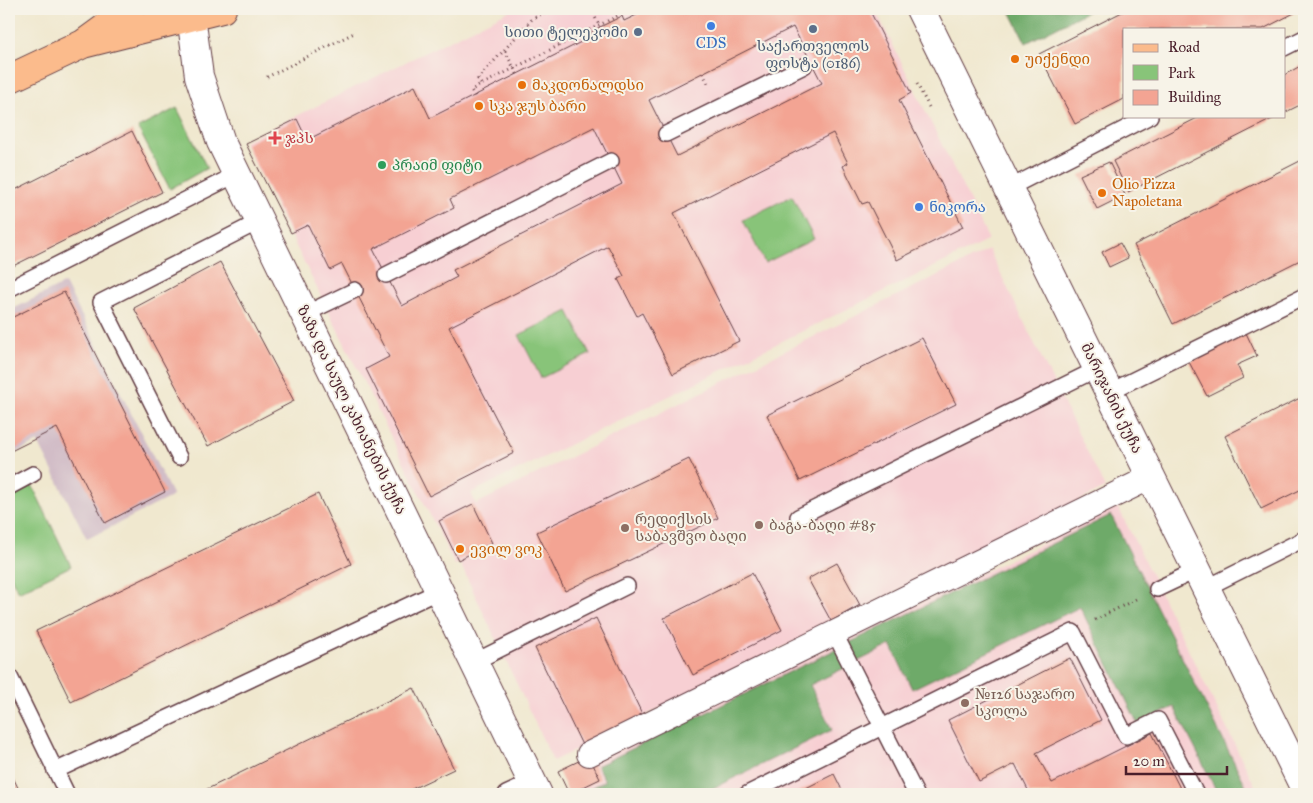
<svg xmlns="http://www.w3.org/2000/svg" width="1313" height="803" font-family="'IM FELL Great Primer','Noto Serif Georgian',serif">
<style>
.built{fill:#f7cfd3}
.industrial{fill:#d2bdc7}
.green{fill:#88c479;stroke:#697252}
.forest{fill:#6eaa69;stroke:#5c644a}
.building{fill:#f3a493;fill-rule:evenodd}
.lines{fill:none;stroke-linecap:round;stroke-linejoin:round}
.service-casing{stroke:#633d44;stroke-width:18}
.pedestrian-casing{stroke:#633d44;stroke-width:26}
.minor-casing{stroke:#633d44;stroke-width:30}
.tertiary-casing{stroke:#633d44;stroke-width:30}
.primary-casing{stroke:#633d44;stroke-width:30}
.path{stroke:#633d44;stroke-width:3;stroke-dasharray:1 4;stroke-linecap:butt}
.service{stroke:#fff;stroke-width:15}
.pedestrian{stroke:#fff;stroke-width:24}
.minor{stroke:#fff;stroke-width:28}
.tertiary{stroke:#fff;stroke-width:28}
.primary{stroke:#fbbb8c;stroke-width:28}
.shop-dot{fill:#3f7fe0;stroke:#f7f3e8;stroke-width:2}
.service-dot{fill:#5c6f8a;stroke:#f7f3e8;stroke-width:2}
.food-dot{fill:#e8710a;stroke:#f7f3e8;stroke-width:2}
.health-dot{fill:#e0444e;stroke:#f7f3e8;stroke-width:2}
.leisure-dot{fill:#2e9e5b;stroke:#f7f3e8;stroke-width:2}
.education-dot{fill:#8d6e63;stroke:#f7f3e8;stroke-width:2}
.labels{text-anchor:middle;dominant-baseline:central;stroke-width:4;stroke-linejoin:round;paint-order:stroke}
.service-label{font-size:15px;fill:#4e5e75;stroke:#f7f3e8;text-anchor:end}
.shop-label{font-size:15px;fill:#366cbe;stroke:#f7f3e8}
.food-label{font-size:15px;fill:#c56008;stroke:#f7f3e8;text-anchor:start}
.health-label{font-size:15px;fill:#be3a42;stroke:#f7f3e8;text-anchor:start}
.leisure-label{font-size:15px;fill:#27864d;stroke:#f7f3e8;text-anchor:start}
.street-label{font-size:15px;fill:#4a1f2b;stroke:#f7f3e8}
.education-label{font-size:15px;fill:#785e54;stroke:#f7f3e8;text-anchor:start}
</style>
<rect width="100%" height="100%" fill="#f7f3e8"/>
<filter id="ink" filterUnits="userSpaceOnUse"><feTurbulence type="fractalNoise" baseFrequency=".02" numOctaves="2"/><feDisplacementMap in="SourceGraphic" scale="10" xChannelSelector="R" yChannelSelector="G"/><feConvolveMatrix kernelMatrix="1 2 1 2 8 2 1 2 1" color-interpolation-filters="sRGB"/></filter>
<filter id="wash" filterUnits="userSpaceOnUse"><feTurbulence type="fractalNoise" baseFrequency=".0096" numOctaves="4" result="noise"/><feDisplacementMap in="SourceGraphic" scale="20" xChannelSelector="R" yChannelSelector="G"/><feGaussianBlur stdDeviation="1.12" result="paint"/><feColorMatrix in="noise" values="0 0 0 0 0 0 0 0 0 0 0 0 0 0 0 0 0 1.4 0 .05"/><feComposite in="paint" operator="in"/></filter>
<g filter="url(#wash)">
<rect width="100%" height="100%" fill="#f0e8cf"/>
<path class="built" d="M513 9H875L989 240 471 493 476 504 989 250 1105 488 553 761 460 563 455 565 244 142Z
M1118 507 1259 794H569L600 779 592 763Z"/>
<path class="industrial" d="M65 283 173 496 87 539 38 442 9 456V311Z"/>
<path class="green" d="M177 108 207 168 170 189 138 128Z
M792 196 814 239 765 263 743 220Z
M568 311 590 354 541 378 519 335Z
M32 485 71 566 18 592 9 572V496Z"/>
<path class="forest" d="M1009 9H1092L1026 43Z
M1111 515 1250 794H1218L1174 707 1138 724 1080 607 912 689 891 645 810 685 832 730 701 794H579L605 781 597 766Z"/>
<g id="blocks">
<path class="building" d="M649 9H869L911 93 899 100 963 227 897 260 868 202 862 204 843 166 848 163 833 133 674 213 739 341 673 374 642 313 637 316 618 279 624 276 608 246 449 327 514 453 429 496 366 369 389 357 342 264 330 270 308 225 291 233 246 144 297 119 307 140 415 86 430 118 593 36 591 32 600 27 622 16 624 21ZM793 27 822 83 677 156 649 100ZM594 127 622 184 453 270 457 277 402 306 373 249 454 208 450 199Z
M1128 9H1302L1263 29H1124V99L1075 124 1039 54Z
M1304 64V103L1284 113V75Z
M1201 116H1278L1128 192 1113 161Z
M132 131 162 192 9 268V193Z
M1304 159V258L1173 324 1134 245Z
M1109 162 1125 195 1097 209 1080 175Z
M1120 243 1128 258 1109 267 1102 252Z
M220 262 294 401 208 446 134 308Z
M64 292 165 492 105 523 57 428 9 452V319Z
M1246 333 1257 356 1237 365 1243 378 1207 396 1189 362Z
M922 338 956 404 800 481 767 415Z
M1304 396V488L1261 509 1225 436Z
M689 459 718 518 565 591 537 532Z
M318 494 351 564 71 702 36 631Z
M473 504 492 543 458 560 439 521Z
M837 563 860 605 831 621 808 579Z
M752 573 782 630 693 675 664 618Z
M596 618 644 718 583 747 535 648Z
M1070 658 1101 720 1036 753 1052 783 1152 733 1183 794H1030L1015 764 979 782 948 720Z
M414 688 454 769 401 794H197Z
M589 756 600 779 569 794 558 771Z
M9 769 21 794H9Z
M834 774 844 794H794Z"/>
</g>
</g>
<g filter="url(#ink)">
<use href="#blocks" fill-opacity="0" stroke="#633d44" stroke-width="1"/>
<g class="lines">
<g class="service-casing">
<path id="service" d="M1284 48 1304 38
M666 134 804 66
M1009 188 1150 116
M386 275 611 161
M9 289 237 174
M305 314 355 290
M1109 392 1304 296
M179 457 101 302 260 221
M9 487 33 474
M798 517 1097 369
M1206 588 1304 539
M1157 589 1197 570
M834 632 916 794
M474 662 627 586
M9 675 67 794
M55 771 439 591
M506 794 532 782
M747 794 1073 632 1126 736 1158 720 1196 794"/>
</g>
<g class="pedestrian-casing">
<path id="pedestrian" d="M589 754 1151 477"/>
</g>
<g class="minor-casing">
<path id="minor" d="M191 16 199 76 221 142 538 794"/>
</g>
<g class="tertiary-casing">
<path id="tertiary" d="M920 9 1304 787"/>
</g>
<g class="primary-casing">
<path id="primary" d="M83 44 222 9
M9 79 83 44 131 9"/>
</g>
<path class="path" d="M591 9 600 27
M505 51 517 74
M703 73 709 86
M267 77 354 33
M481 84 478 79 533 18 552 9
M917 84 929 107
M475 96 471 90 631 9
M1095 620 1136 599"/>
<use href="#service" class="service"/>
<use href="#pedestrian" class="pedestrian"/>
<use href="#minor" class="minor"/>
<use href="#tertiary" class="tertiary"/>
<use href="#primary" class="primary"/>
</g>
</g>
<g class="shop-dot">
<circle cx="711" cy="26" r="5"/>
<circle cx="919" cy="207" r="5"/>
</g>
<g class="service-dot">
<circle cx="813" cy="29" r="5"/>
<circle cx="638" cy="32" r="5"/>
</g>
<g class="food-dot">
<circle cx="1015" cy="59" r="5"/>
<circle cx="522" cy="85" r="5"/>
<circle cx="479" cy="106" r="5"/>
<circle cx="1102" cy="193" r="5"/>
<circle cx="460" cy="549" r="5"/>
</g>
<path class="health-dot" d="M272.5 130.5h5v5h5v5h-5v5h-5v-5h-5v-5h5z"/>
<circle class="leisure-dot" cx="382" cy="165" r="5"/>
<g class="education-dot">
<circle cx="759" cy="525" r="5"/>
<circle cx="625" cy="528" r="5"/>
<circle cx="965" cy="703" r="5"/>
</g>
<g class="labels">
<g class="service-label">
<text x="628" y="32">სითი ტელეკომი</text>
<text x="813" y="46" text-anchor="middle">საქართველოს<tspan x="813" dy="17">ფოსტა (0186)</tspan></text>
</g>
<g class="shop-label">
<text x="711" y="43">CDS</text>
<text x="929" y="207" text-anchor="start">ნიკორა</text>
</g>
<g class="food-label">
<text x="1025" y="59">უიქენდი</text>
<text x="532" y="85">მაკდონალდსი</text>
<text x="489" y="106">სკა ჯუს ბარი</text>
<text x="1112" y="184">Olio Pizza<tspan x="1112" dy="17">Napoletana</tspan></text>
<text x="470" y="549">ევილ ვოკ</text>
</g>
<g class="health-label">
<text x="285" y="138">ჯპს</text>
</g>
<g class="leisure-label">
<text x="392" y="165">პრაიმ ფიტი</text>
</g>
<g class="street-label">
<text transform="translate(1112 398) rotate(64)">მარიჯანის ქუჩა</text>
<text transform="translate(352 410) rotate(64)">ზაზა და საულ კახიანების ქუჩა</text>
</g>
<g class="education-label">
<text x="635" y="519">რედიქსის<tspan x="635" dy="17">საბავშვო ბაღი</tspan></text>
<text x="769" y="525">ბაგა-ბაღი #85</text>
<text x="975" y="694">№126 საჯარო<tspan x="975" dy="17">სკოლა</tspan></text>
</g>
</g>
<rect width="1313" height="803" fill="none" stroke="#f7f3e8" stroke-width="30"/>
<rect x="1123" y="28" width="162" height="90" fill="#f7f3e8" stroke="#b29e9c"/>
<rect x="1133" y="44" width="25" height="8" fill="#fbbb8c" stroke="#b29e9c"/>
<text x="1168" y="52" font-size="15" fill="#4a1f2b">Road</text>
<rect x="1133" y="65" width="25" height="15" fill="#88c479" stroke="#b29e9c"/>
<text x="1168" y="78" font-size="15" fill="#4a1f2b">Park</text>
<rect x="1133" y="90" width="25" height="15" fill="#f3a493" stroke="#b29e9c"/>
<text x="1168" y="102" font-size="15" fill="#4a1f2b">Building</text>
<path d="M1126 766v8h101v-8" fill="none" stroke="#4a1f2b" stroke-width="2.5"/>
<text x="1133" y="766" font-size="15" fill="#4a1f2b" stroke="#f7f3e8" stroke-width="4" paint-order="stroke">20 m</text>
</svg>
